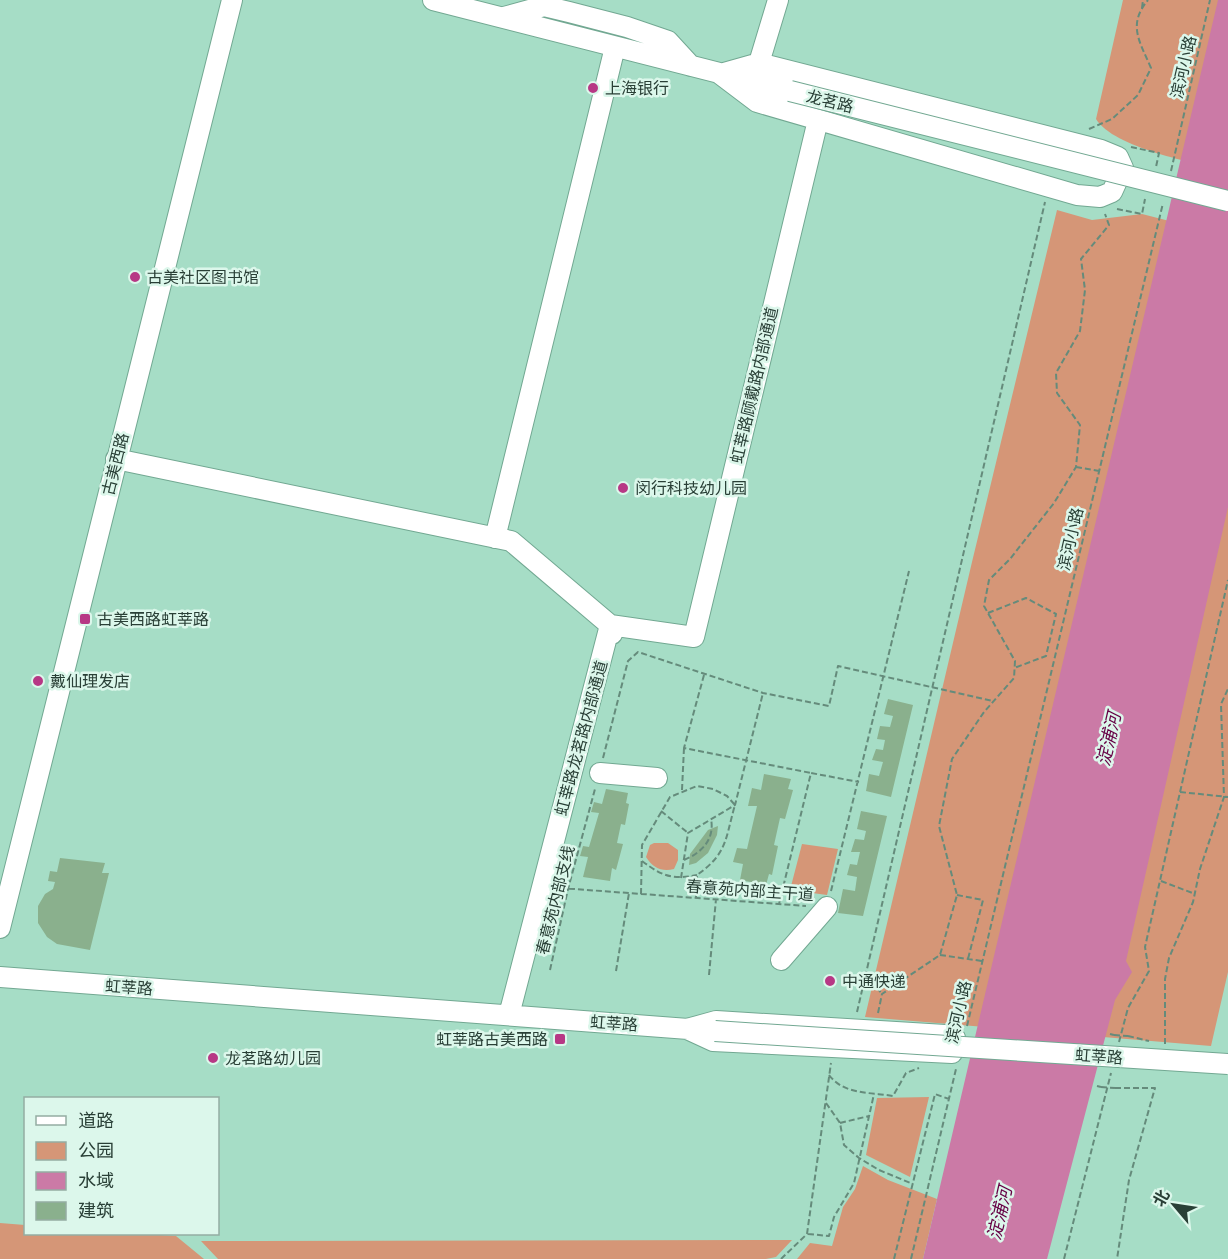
<svg xmlns="http://www.w3.org/2000/svg" width="1228" height="1259" font-family="'Noto Sans','Noto Sans SC',sans-serif">
<style>
.green{fill:#d59677}
.water{fill:#cb7aa6}
.building{fill:#8ab08d}
.lines{fill:none;stroke-linecap:round;stroke-linejoin:round}
.minor-casing{stroke:#72a892;stroke-width:22}
.path{stroke:#658b7b;stroke-width:2;stroke-dasharray:6 3;stroke-linecap:butt}
.minor{stroke:#fff;stroke-width:20}
.minor-bridge-casing{stroke:#72a892;stroke-width:22;stroke-linecap:butt}
.path-bridge{stroke:#658b7b;stroke-width:2;stroke-dasharray:6 3;stroke-linecap:butt}
.minor-bridge{stroke:#fff;stroke-width:20}
.poi-dot{fill:#b73885;stroke:#dcf7eb;stroke-width:2}
.labels{text-anchor:middle;dominant-baseline:central;stroke-width:5;stroke-linejoin:round;paint-order:stroke}
.street-label{font-size:16px;fill:#293f36;stroke:#dcf7eb}
.poi-label{font-size:16px;fill:#293f36;stroke:#dcf7eb;text-anchor:start}
.water-label{font-size:18px;font-style:italic;fill:#660045;stroke:#dcf7eb}
</style>
<rect width="100%" height="100%" fill="#a6ddc6"/>
<path class="green" d="M1123 0H1228V171C1195 163 1114 148 1096 119Z
M1057 210 1092 220 1142 214 1228 236V972L1211 1046 865 1017 972 562Z
M654 843H668L678 850V860L674 869C662 872 653 868 646 857L650 845Z
M802 844 838 849 827 895 790 890Z
M929 1097 910 1177 866 1155 877 1098Z
M863 1166 888 1180 937 1199 923 1259H797L810 1243 832 1246 843 1207 855 1189Z
M0 1223 25 1225 26 1234H144L176 1236 204 1259H0Z
M792 1240 776 1257 766 1259H218L201 1241Z"/>
<path class="water" d="M1218 0H1228V507L1126 961 1132 972 1115 1000 1047 1259H923Z"/>
<path class="building" d="M888 699 913 705 891 797 866 791 869 774 879 776 883 762 872 760 876 749 883 750 885 740 877 739 880 726 890 727 893 716 884 714Z
M764 774 791 779 788 789 793 790 785 819 780 818 774 845 778 846 772 875 769 874 766 885 740 880 743 864 733 862 737 848 747 849 757 806H748L752 788 761 790Z
M606 789 628 793 626 803 629 804 625 825 621 824 617 843 623 844 616 870 612 868 610 881 583 877 588 857 580 856 583 846 589 847 599 813 591 812 594 802 602 804Z
M861 811 887 816 863 916 838 913 843 889 855 891 857 877 847 875 850 864 857 865 860 852H851L855 839 864 840 866 831 857 829Z
M718 826 717 835 708 853 696 863 689 865 690 854 708 830Z
M60 858 105 863 102 873H109L90 950 57 944 47 937 38 923V906L45 894 53 889 55 882 48 881 50 871 57 872Z"/>
<g class="lines">
<g class="minor-casing">
<path id="minor" d="M433 0 790 91
M504 17 544 6 569 12 627 27 668 41 691 66
M759 63 1101 150 1118 157 1123 168 1112 192 1100 197 1077 195 757 102 720 74Z
M759 63 778 0
M116 459 511 541 610 625 509 1015
M495 538 615 47
M612 634 610 625 694 637 818 120
M600 773 657 778
M0 928 232 0
M781 960 827 907
M0 977 715 1031
M716 1021 945 1035 955 1038 952 1053 713 1041 687 1029Z"/>
</g>
<path class="path" d="M1142 8 1143 0
M1089 129 1112 119 1138 95 1151 68C1140 42 1127 25 1148 0
M1131 147 1159 153 1156 167
M1171 171 1210 0
M1117 209 1142 214 1145 199
M1076 467 1099 471
M988 613 1026 598 1056 614 1046 656 1014 668
M704 675 684 748 811 773
M603 758 628 661 638 652 763 693 829 706 838 666 993 701
M682 790 684 748
M1180 792 1228 797
M661 811 688 833
M684 860C701 853 715 840 711 819
M642 861C662 876 672 880 697 875
M681 878 688 833 735 805 763 693
M1161 881 1195 894
M560 888 806 906
M831 891 909 571
M641 894 642 845 670 797 697 786 713 789 727 796 735 805C725 839 728 853 697 875L696 897
M957 895 983 900 968 959
M779 904 811 773 859 782
M940 955 982 961
M550 970 568 889 595 789
M616 971 629 893
M866 973 882 994
M709 975 716 899
M857 1012 1045 202
M878 1013 882 994 940 955 957 895 939 826 952 759 984 712 1014 678 1015 661 984 606 989 580 1010 559 1054 503 1076 467 1080 425 1057 393 1056 373 1080 331 1085 290 1081 259 1109 225 1105 214
M967 1026 1163 203
M1110 1034 1114 1035
M1128 1036 1149 1041
M1119 1042 1128 1008 1149 971 1145 947 1228 580
M1165 1044V979L1169 958 1193 902 1200 869 1224 797 1221 704 1228 689
M829 1075C844 1095 870 1092 893 1096L906 1073 919 1068
M1097 1086 1101 1087
M1115 1088H1155L1129 1180 1117 1259
M826 1103 840 1123 844 1145 859 1158 879 1170 913 1184
M840 1123 869 1116
M808 1234 829 1236 834 1217 854 1183 874 1094
M781 1259 807 1234 831 1063
M894 1259 935 1094 949 1099
M911 1259 956 1069
M1064 1259 1111 1073"/>
<use href="#minor" class="minor"/>
<g class="minor-bridge-casing">
<path id="minor-bridge" d="M790 91 1228 201
M715 1031 1228 1064"/>
</g>
<path class="path-bridge" d="M1114 1035 1128 1036
M1101 1087 1115 1088"/>
<use href="#minor-bridge" class="minor-bridge"/>
</g>
<g class="poi-dot">
<circle cx="593" cy="88" r="6"/>
<circle cx="135" cy="277" r="6"/>
<circle cx="623" cy="488" r="6"/>
<rect x="79" y="613" width="12" height="12" rx="3"/>
<circle cx="38" cy="681" r="6"/>
<circle cx="830" cy="981" r="6"/>
<rect x="554" y="1033" width="12" height="12" rx="3"/>
<circle cx="213" cy="1058" r="6"/>
</g>
<g class="labels">
<g class="street-label">
<text transform="translate(1183 67) rotate(-77)">滨河小路</text>
<text transform="translate(830 101) rotate(14)">龙茗路</text>
<text transform="translate(754 385) rotate(-77)">虹莘路顾戴路内部通道</text>
<text transform="translate(115 464) rotate(-76)">古美西路</text>
<text transform="translate(1070 539) rotate(-77)">滨河小路</text>
<text transform="translate(581 738) rotate(-75)">虹莘路龙茗路内部通道</text>
<text transform="translate(750 890) rotate(4)">春意苑内部主干道</text>
<text transform="translate(555 900) rotate(-76)">春意苑内部支线</text>
<text transform="translate(129 987) rotate(4)">虹莘路</text>
<text transform="translate(958 1012) rotate(-77)">滨河小路</text>
<text transform="translate(614 1023) rotate(4)">虹莘路</text>
<text transform="translate(1099 1056) rotate(4)">虹莘路</text>
</g>
<g class="poi-label">
<text x="605" y="88">上海银行</text>
<text x="147" y="277">古美社区图书馆</text>
<text x="635" y="488">闵行科技幼儿园</text>
<text x="97" y="619">古美西路虹莘路</text>
<text x="50" y="681">戴仙理发店</text>
<text x="842" y="981">中通快递</text>
<text x="548" y="1039" text-anchor="end">虹莘路古美西路</text>
<text x="225" y="1058">龙茗路幼儿园</text>
</g>
<g class="water-label">
<text transform="translate(1108 739) rotate(-77)">淀浦河</text>
<text transform="translate(999 1213) rotate(-77)">淀浦河</text>
</g>
</g>
<rect x="24" y="1097" width="195" height="138" fill="#dcf7eb" stroke="#94ada3" stroke-width="1.5"/>
<rect x="36" y="1116" width="30" height="9" fill="#ffffff" stroke="#94ada3" stroke-width="1.5"/>
<text x="78" y="1127" font-size="18" fill="#293f36">道路</text>
<rect x="36" y="1142" width="30" height="18" fill="#d59677" stroke="#94ada3" stroke-width="1.5"/>
<text x="78" y="1157" font-size="18" fill="#293f36">公园</text>
<rect x="36" y="1172" width="30" height="18" fill="#cb7aa6" stroke="#94ada3" stroke-width="1.5"/>
<text x="78" y="1187" font-size="18" fill="#293f36">水域</text>
<rect x="36" y="1202" width="30" height="18" fill="#8ab08d" stroke="#94ada3" stroke-width="1.5"/>
<text x="78" y="1217" font-size="18" fill="#293f36">建筑</text>
<g transform="translate(1174 1205) rotate(299)" stroke="#dcf7eb" stroke-width="4.5" paint-order="stroke">
<path d="M0-4.5L10 22L0 15L-10 22Z" fill="#293f36"/>
<text y="-9" font-size="16" font-weight="bold" text-anchor="middle" fill="#293f36">北</text>
</g>
</svg>
